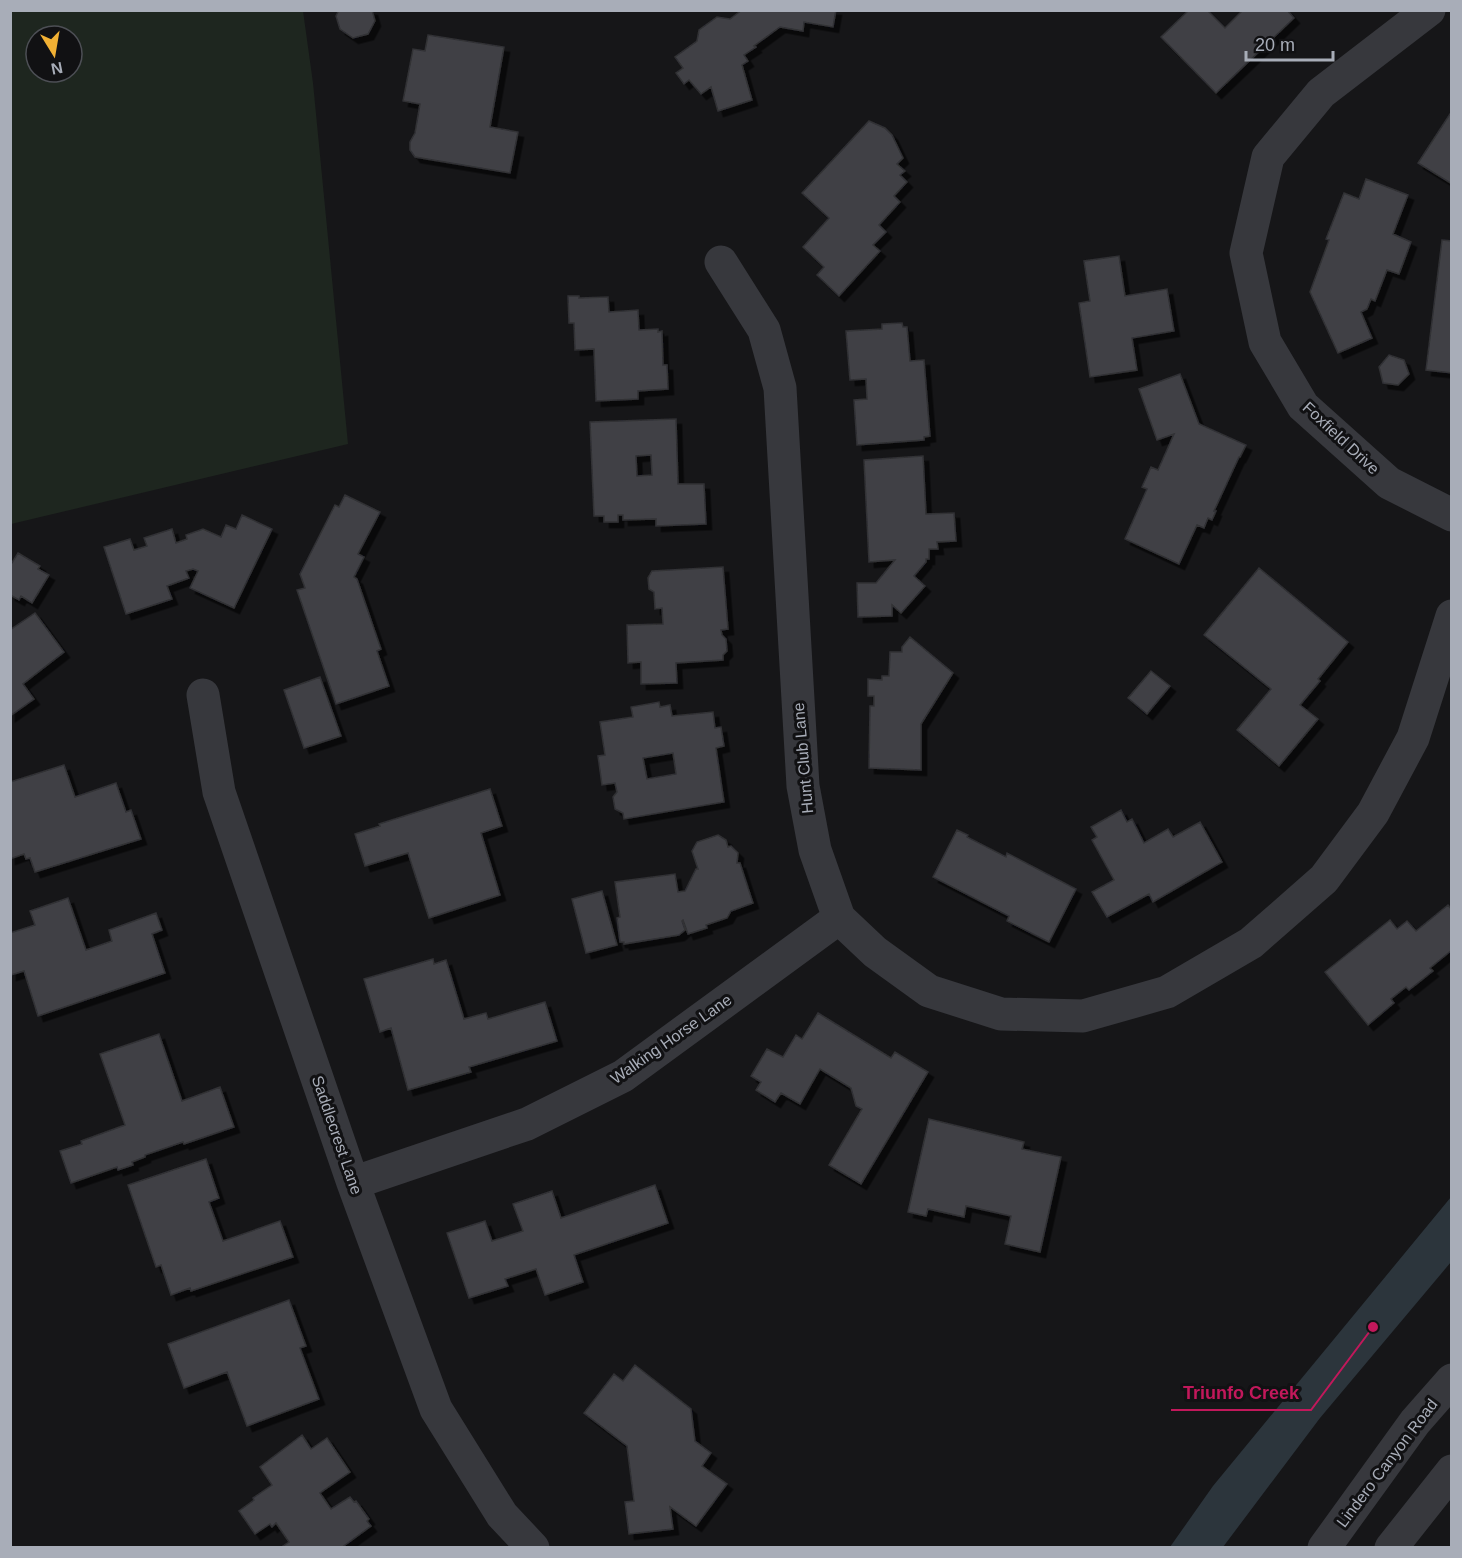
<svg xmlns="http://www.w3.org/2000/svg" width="1462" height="1558" font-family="Arial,sans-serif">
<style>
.green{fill:#1e261f;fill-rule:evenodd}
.water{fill:#2c353c}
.building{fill:#404145;stroke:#303034;stroke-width:1.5;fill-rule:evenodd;filter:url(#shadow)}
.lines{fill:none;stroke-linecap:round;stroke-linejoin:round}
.minor{stroke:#37383d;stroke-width:33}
.labels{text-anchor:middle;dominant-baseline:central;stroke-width:6;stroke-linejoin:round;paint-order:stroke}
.street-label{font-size:16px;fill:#a8adb8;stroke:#111113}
.leader{fill:none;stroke:#c2185b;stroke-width:2}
.callout-dot{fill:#c2185b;stroke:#111113;stroke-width:2}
.callout-label{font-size:18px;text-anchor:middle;font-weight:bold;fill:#c2185b;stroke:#111113;stroke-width:6;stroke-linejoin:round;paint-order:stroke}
</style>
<defs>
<filter id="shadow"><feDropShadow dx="5.5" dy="5.5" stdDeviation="0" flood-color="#0009"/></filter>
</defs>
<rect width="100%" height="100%" fill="#161618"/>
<path class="green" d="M10 11H303L313 83 348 444 11 524ZM36 36H72V72H36Z"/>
<path class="water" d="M1451 1197V1262L1320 1418 1223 1547H1170L1213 1486Z"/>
<path class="building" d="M339 10H372L375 21 368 34 353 38 340 29 336 16Z
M742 10H836L833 27 804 22 803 31 780 27 754 46 756 47 744 55 748 61 742 65 752 100 718 111 711 87 701 94 689 80 684 84 676 73 683 68 675 57 697 41 699 30 717 17 730 19Z
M1189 10H1207L1225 28 1243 10H1287L1294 18 1216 93 1161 37Z
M428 35 504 47 490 127 518 132 510 173 415 157 410 150V142L415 133 420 104 403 101 413 49 425 51Z
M1450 114 1452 115V184L1418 163Z
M869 121 885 128 892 135 903 158 897 164 905 171 900 175 907 182 894 196 900 202 879 225 886 232 873 245 880 251 839 296 817 275 824 267 803 247 829 218 802 193Z
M1366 179 1408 195 1393 234 1411 242 1399 274 1387 270 1375 301 1371 299 1367 309 1361 312 1372 338 1338 353 1310 292 1329 240 1326 239 1344 193 1359 199Z
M1442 240 1452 241V373L1426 370Z
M1119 256 1125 296 1167 289 1174 331 1132 338 1137 370 1090 377 1079 303 1090 301 1084 261Z
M568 296H579V298L608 297 609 312 638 310 639 330 658 329V332L662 331 663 365H667L668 389 638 391V399L596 401 594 349 575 350 574 323H569Z
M902 323 903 327H907L910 361 924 360 930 436 924 437V440L857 445 854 400 867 399 866 379 850 380 846 331 882 329V324Z
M1389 355 1404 360 1409 374 1398 385 1383 383 1379 367Z
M1180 374 1199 424 1246 445 1240 457H1239L1214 511H1216L1212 520 1208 518 1204 528 1197 525 1179 564 1125 539 1147 489 1142 487 1151 467 1158 470 1174 434 1157 440 1139 389Z
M676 419 678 484H704L706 524 656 526V519L623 520V515H618V522H604V516H594L590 422ZM651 455 652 475 637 476 636 456Z
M923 456 926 514 954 513 956 541 937 542 938 549H929V559H926V562L914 576 925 586 901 613 892 605V616L858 617 857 583H876L895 560 869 562 864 460Z
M345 495 380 512 358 554 364 557 354 577 357 579 381 649 377 651 389 686 336 704 297 590 305 588 300 574 335 505 339 507Z
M242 515 272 529 234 608 190 588 198 571 193 569 186 571 189 578 167 586 172 599 126 614 104 547 130 539 134 550 147 546 144 538 172 529 176 543 187 539 186 535 203 529 221 537 226 525 236 529Z
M18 553 40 566 38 569 49 575 32 603 21 596 19 600 10 595V566Z
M723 567 728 629 721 630 722 635 726 639 727 651 723 655V660L676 663 677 683 641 684V662L628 663 627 625 663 624 662 608 655 609 654 592 649 589 648 578 652 571Z
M1259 568 1348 642 1318 679 1320 681 1300 705 1318 719 1279 766 1237 730 1271 689 1204 635Z
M35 613 64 652 23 684 34 699 10 716V630Z
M910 637 953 673 921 724V770L869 768 870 706H874V696H868V679L882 680V676H889L890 652H902V647Z
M1151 671 1170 686 1147 714 1128 698Z
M320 677 341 736 304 748 284 690Z
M659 702 660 707 670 705 672 716 713 712 715 728 721 727 724 746 716 748 724 802 624 819 623 813 615 809 613 797 617 792 615 783 602 785 598 756 605 755 600 722 633 717 631 707ZM673 753 676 774 647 779 643 758Z
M64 765 75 797 116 783 126 812 131 810 141 839 35 872 30 858 26 859 24 854 10 859V782Z
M490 789 502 826 481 833 500 895 429 918 408 853 365 866 355 834 380 826 379 824Z
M1121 810 1127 822 1132 819 1144 843 1168 829 1173 837 1200 822 1222 862 1153 902 1149 894 1107 917 1092 892 1114 880 1092 840 1097 837 1091 827Z
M957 830 968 835 967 837 1006 857 1007 853 1076 889 1049 942 1007 921 1009 916 933 877Z
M718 835 726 840 728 847 731 846 738 853 737 863H740L753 903 731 911 727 918 706 925 707 928 688 934 683 920 682 921 685 930 679 935 624 944V942H620L617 918 620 917 615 882 675 874 678 892 685 891 696 869H698L692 851 697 842Z
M602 891 617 945 586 953 572 899Z
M68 898 86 950 112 941 109 930 156 913 162 930 152 934 165 973 38 1016 24 971 11 975 10 933 35 925 30 911Z
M1448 905 1452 910V950L1430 968 1433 971 1409 990 1406 987 1391 999 1394 1003 1368 1025 1325 972 1390 920 1397 929 1407 921 1416 931Z
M433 959 434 964 446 960 464 1019 486 1013 488 1019 545 1002 557 1041 469 1067 471 1072 408 1090 391 1028 380 1032 364 979Z
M818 1013 891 1058 895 1052 928 1072 861 1184 829 1165 862 1109 856 1106 851 1088 820 1069 800 1104 781 1093 775 1102 756 1090 761 1082 751 1076 767 1049 783 1057 796 1035 802 1039Z
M159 1034 182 1101 220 1087 234 1127 184 1144 183 1142 145 1155V1157L132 1162 133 1165 118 1170 117 1167 71 1183 60 1151 82 1144 81 1141 125 1125 100 1054Z
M929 1119 1024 1142 1022 1149 1061 1157 1040 1252 1005 1244 1011 1216 966 1206 964 1217 928 1209 926 1216 908 1212Z
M206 1159 219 1198 209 1202 223 1241 280 1221 293 1257 191 1291 190 1288 171 1295 161 1265 156 1267 128 1185Z
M655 1185 668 1223 574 1255 583 1282 545 1295 536 1269 505 1279 508 1286 469 1298 447 1233 485 1221 492 1241 523 1231 513 1204 552 1191 561 1218Z
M289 1300 306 1346 300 1348 319 1399 247 1426 227 1372 184 1388 168 1344Z
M635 1365 691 1409 695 1441 711 1453 702 1466 727 1484 696 1526 670 1507 673 1529 629 1534 625 1502 634 1501 627 1446 584 1413 614 1374 623 1381Z
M302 1435 311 1449 327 1438 350 1472 320 1493 331 1509 350 1497 354 1502 356 1501 369 1519 367 1521 371 1526 341 1548H280L289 1542 276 1523 272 1527 270 1524 255 1534 239 1511 254 1500 253 1498 272 1485 260 1467Z"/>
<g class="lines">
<path class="minor" d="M1429 10 1321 93 1268 157 1246 253 1265 342 1303 406 1389 483 1452 515
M721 262 764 330 780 388 803 786 815 850 839 918 875 952 929 991 1001 1014 1083 1016 1167 992 1251 943 1324 879 1373 813 1413 738 1452 616
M203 695 219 792 353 1183 436 1409 502 1515 533 1548
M353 1183 527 1124 623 1076 839 918
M1324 1548 1415 1422 1452 1380
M1391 1548 1452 1471"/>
</g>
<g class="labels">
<g class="street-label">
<text transform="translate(1341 438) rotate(43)">Foxfield Drive</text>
<text transform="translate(803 758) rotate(-95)">Hunt Club Lane</text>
<text transform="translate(671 1039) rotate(-35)">Walking Horse Lane</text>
<text transform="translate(337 1135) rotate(71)">Saddlecrest Lane</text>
<text transform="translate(1387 1463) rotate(-53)">Lindero Canyon Road</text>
</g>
</g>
<path class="leader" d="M1373 1327L1311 1410H1171"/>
<circle class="callout-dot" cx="1373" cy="1327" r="6"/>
<g class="callout-label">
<text x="1241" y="1399">Triunfo Creek</text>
</g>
<rect width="1462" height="1558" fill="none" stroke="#a8adb8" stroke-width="24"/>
<g transform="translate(54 54) rotate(169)"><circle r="28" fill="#111113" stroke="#4d4f55" stroke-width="1.5"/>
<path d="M0-4.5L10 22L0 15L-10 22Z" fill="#f2b134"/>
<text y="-9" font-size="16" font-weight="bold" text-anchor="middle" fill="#a8adb8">N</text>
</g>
<path d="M1246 51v9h87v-9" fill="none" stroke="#a8adb8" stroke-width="3"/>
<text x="1255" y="51" font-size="18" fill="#a8adb8" stroke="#111113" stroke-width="4.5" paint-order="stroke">20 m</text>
</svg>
